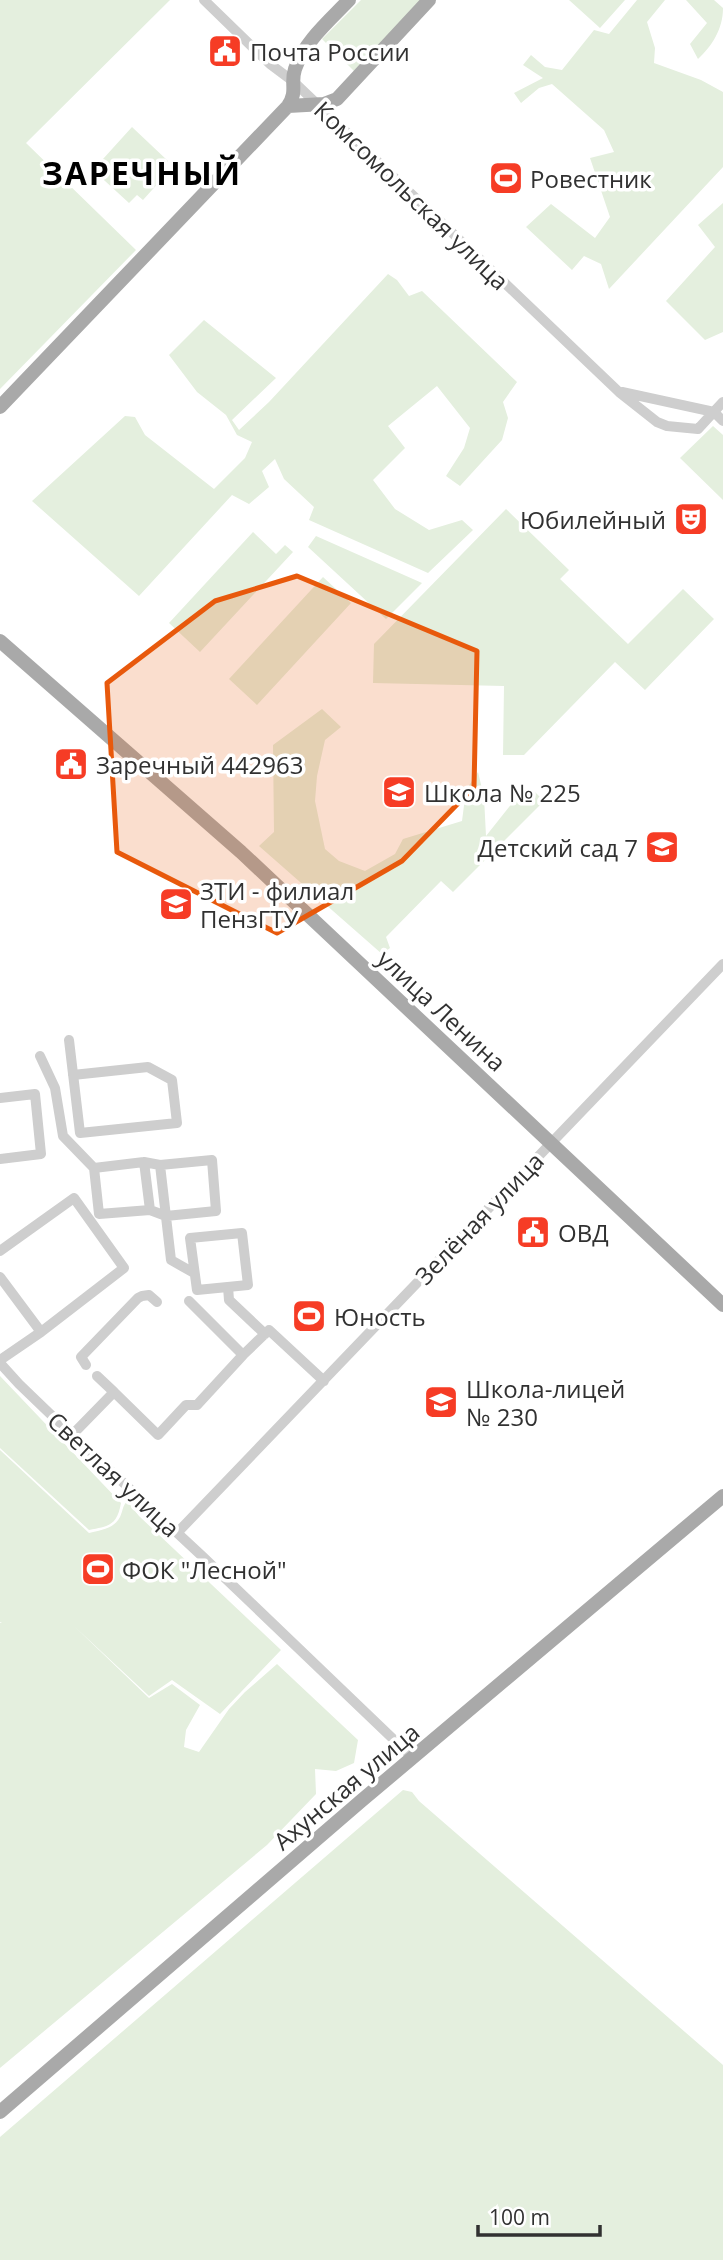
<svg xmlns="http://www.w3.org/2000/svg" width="723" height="2260" font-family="'Open Sans',sans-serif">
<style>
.green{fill:#e4efde}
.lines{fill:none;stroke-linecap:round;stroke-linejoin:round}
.minor{stroke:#cecece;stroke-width:10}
.major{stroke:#a9a9a9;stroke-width:14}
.marked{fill:#e8590c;fill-opacity:0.2;stroke:#e8590c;stroke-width:5;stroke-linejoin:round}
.labels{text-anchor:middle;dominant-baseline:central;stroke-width:7;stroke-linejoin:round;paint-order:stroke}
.poi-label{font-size:24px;fill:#313131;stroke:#fff;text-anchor:start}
.street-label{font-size:24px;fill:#313131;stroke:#fff}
.district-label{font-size:32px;font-weight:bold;letter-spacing:2px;fill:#000;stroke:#fff}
</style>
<rect width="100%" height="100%" fill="#fff"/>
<path class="green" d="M0 0H170L26 143 136 250 0 389Z
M361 0H424L354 71 322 39Z
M569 0H625L600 28Z
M637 0H665L647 22 655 48 654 63 701 80 723 92V167L609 289 601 264 584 256 572 270 526 227 551 204 595 238 610 217 590 158 614 152 604 130 552 84 539 88 521 103 514 93 543 78 523 65 531 55 545 67 562 70 594 30 609 34Z
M686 0H714L723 8C723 29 712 46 698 59L690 44 707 23Z
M132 127 168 161 165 165 170 170 143 200 137 195 129 203 93 170Z
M723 203V332L705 340 666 301 715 247 698 225Z
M388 274 397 280 409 296 422 291 517 382 503 402 508 418 502 440 460 486 446 476 464 448 470 428 437 386 388 426 405 448 373 480 395 509 429 530 462 520 473 530 428 573 309 520 314 507 284 479 275 459 262 471 269 487 249 504 232 495 139 596 32 501 125 416 135 417 145 435 214 489 245 458 252 442 237 435 226 415 197 392 169 355 204 320 276 378 232 420 239 430 269 402Z
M713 426 723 435V500L680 458Z
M506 509 569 570 560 579 628 644 683 589 714 619 645 690 615 662 524 755H503L504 686 373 683 374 644Z
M253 532 276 554 285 545 293 552 200 652 169 623Z
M316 536 422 583 386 619 308 547Z
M323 577 351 603 257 705 229 679Z
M322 709 341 727 325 740 317 776 315 801 325 849 339 861 365 871 395 854 403 839 462 821 466 790 478 772 484 797 486 836 517 797 531 788 544 801 453 892 441 881 386 937 390 948 382 954 259 846 274 832 273 745Z
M0 1376 121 1503C117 1525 110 1526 89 1530L0 1448Z
M0 1450 89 1533C100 1530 114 1529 120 1517 123 1511 122 1507 127 1501L139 1516 281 1650 220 1714 172 1680 149 1696 74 1626 149 1698 172 1684 200 1705 186 1730 184 1747 199 1752 229 1709 245 1692 277 1664 358 1740 354 1763 336 1771 315 1769 316 1794 267 1845 0 2068V1623H2L0 1622Z
M403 1790 412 1792 419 1801 723 2065V2260H0V2137Z"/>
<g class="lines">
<path class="minor" d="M204 0 270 64 294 82 619 392 657 422 667 426 698 429 723 402
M622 392 714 412 723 421
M69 1040 80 1133 177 1123 172 1080 148 1067 73 1075
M40 1056 55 1088 63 1136 94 1168 99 1214 150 1210 166 1216 216 1211 212 1160 160 1165 144 1162 94 1168
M0 1098 35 1094 41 1154 0 1159
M144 1162 150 1210
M160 1165 171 1260 194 1273
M242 1233 248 1285 197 1290 190 1238Z
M0 1251 74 1198 124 1268 41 1332 0 1360
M0 1277 41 1332
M228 1287 229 1300 265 1334
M243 1355 269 1330 324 1381
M0 1363 19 1384 72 1435 202 1556 413 1758
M86 1365 81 1357 138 1298 142 1296 149 1295 157 1302
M97 1376 114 1392
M72 1435 114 1392 158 1435 186 1405H197L243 1355 189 1301
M177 1533 723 964"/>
<path class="major" d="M288 106 324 104 337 99 429 0
M0 407 288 106C298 91 290 84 295 69 304 42 330 20 349 0
M0 641 241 852 723 1305
M0 2112 361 1801 723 1496"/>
</g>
<path class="marked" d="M297 576 477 651 474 787 402 861 277 933 117 852 107 683 215 601Z"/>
<defs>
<g id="civic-square" transform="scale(1.75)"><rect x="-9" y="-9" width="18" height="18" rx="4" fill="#f63c25" stroke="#fff"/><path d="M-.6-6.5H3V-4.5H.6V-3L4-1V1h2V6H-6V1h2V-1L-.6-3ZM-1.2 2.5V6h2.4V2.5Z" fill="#fff"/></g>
<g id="stadium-square" transform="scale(1.75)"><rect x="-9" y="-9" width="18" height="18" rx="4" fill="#f63c25" stroke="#fff"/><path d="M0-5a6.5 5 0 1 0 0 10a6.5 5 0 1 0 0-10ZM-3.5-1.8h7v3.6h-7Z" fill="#fff"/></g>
<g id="theatre-square" transform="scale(1.75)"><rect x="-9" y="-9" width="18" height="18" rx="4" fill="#f63c25" stroke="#fff"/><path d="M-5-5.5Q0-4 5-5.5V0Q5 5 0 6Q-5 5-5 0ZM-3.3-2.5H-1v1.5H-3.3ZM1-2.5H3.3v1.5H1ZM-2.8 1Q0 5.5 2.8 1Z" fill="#fff"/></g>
<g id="school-square" transform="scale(1.75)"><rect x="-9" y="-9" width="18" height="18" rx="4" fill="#f63c25" stroke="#fff"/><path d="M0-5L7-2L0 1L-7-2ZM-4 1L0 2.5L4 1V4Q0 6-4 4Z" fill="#fff"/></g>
<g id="university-square" transform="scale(1.75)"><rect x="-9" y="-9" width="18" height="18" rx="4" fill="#f63c25" stroke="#fff"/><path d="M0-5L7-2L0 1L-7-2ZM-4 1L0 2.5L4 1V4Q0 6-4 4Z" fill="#fff"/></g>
</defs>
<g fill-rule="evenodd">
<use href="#civic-square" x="225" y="51"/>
<use href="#stadium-square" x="506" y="178"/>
<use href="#theatre-square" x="691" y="519"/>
<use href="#civic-square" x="71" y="764"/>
<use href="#school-square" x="399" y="792"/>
<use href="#school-square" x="662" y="847"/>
<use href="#university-square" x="176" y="904"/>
<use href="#civic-square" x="533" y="1232"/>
<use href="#stadium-square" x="309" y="1316"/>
<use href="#school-square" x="441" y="1402"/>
<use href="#stadium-square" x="98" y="1569"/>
</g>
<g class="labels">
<g class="poi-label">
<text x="250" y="51">Почта России</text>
<text x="530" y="178">Ровестник</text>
<text x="666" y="519" text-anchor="end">Юбилейный</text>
<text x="96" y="764">Заречный 442963</text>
<text x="424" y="792">Школа № 225</text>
<text x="638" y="847" text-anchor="end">Детский сад 7</text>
<text x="200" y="890">ЗТИ - филиал<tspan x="200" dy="28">ПензГТУ</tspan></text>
<text x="558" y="1232">ОВД</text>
<text x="334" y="1316">Юность</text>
<text x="466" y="1388">Школа-лицей<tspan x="466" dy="28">№ 230</tspan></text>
<text x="122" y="1569">ФОК "Лесной"</text>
</g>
<g class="street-label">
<text transform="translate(412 195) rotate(44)">Комсомольская улица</text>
<text transform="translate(442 1010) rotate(43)">улица Ленина</text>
<text transform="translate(479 1218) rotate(-46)">Зелёная улица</text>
<text transform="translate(114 1474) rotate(43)">Светлая улица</text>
<text transform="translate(346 1786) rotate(-40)">Ахунская улица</text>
</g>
<g class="district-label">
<text x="142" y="172">ЗАРЕЧНЫЙ</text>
</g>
</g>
<path d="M478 2225v10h122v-10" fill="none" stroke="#313131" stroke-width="3.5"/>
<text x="489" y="2225" font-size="21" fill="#313131" stroke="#ffffff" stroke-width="5" paint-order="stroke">100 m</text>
</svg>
